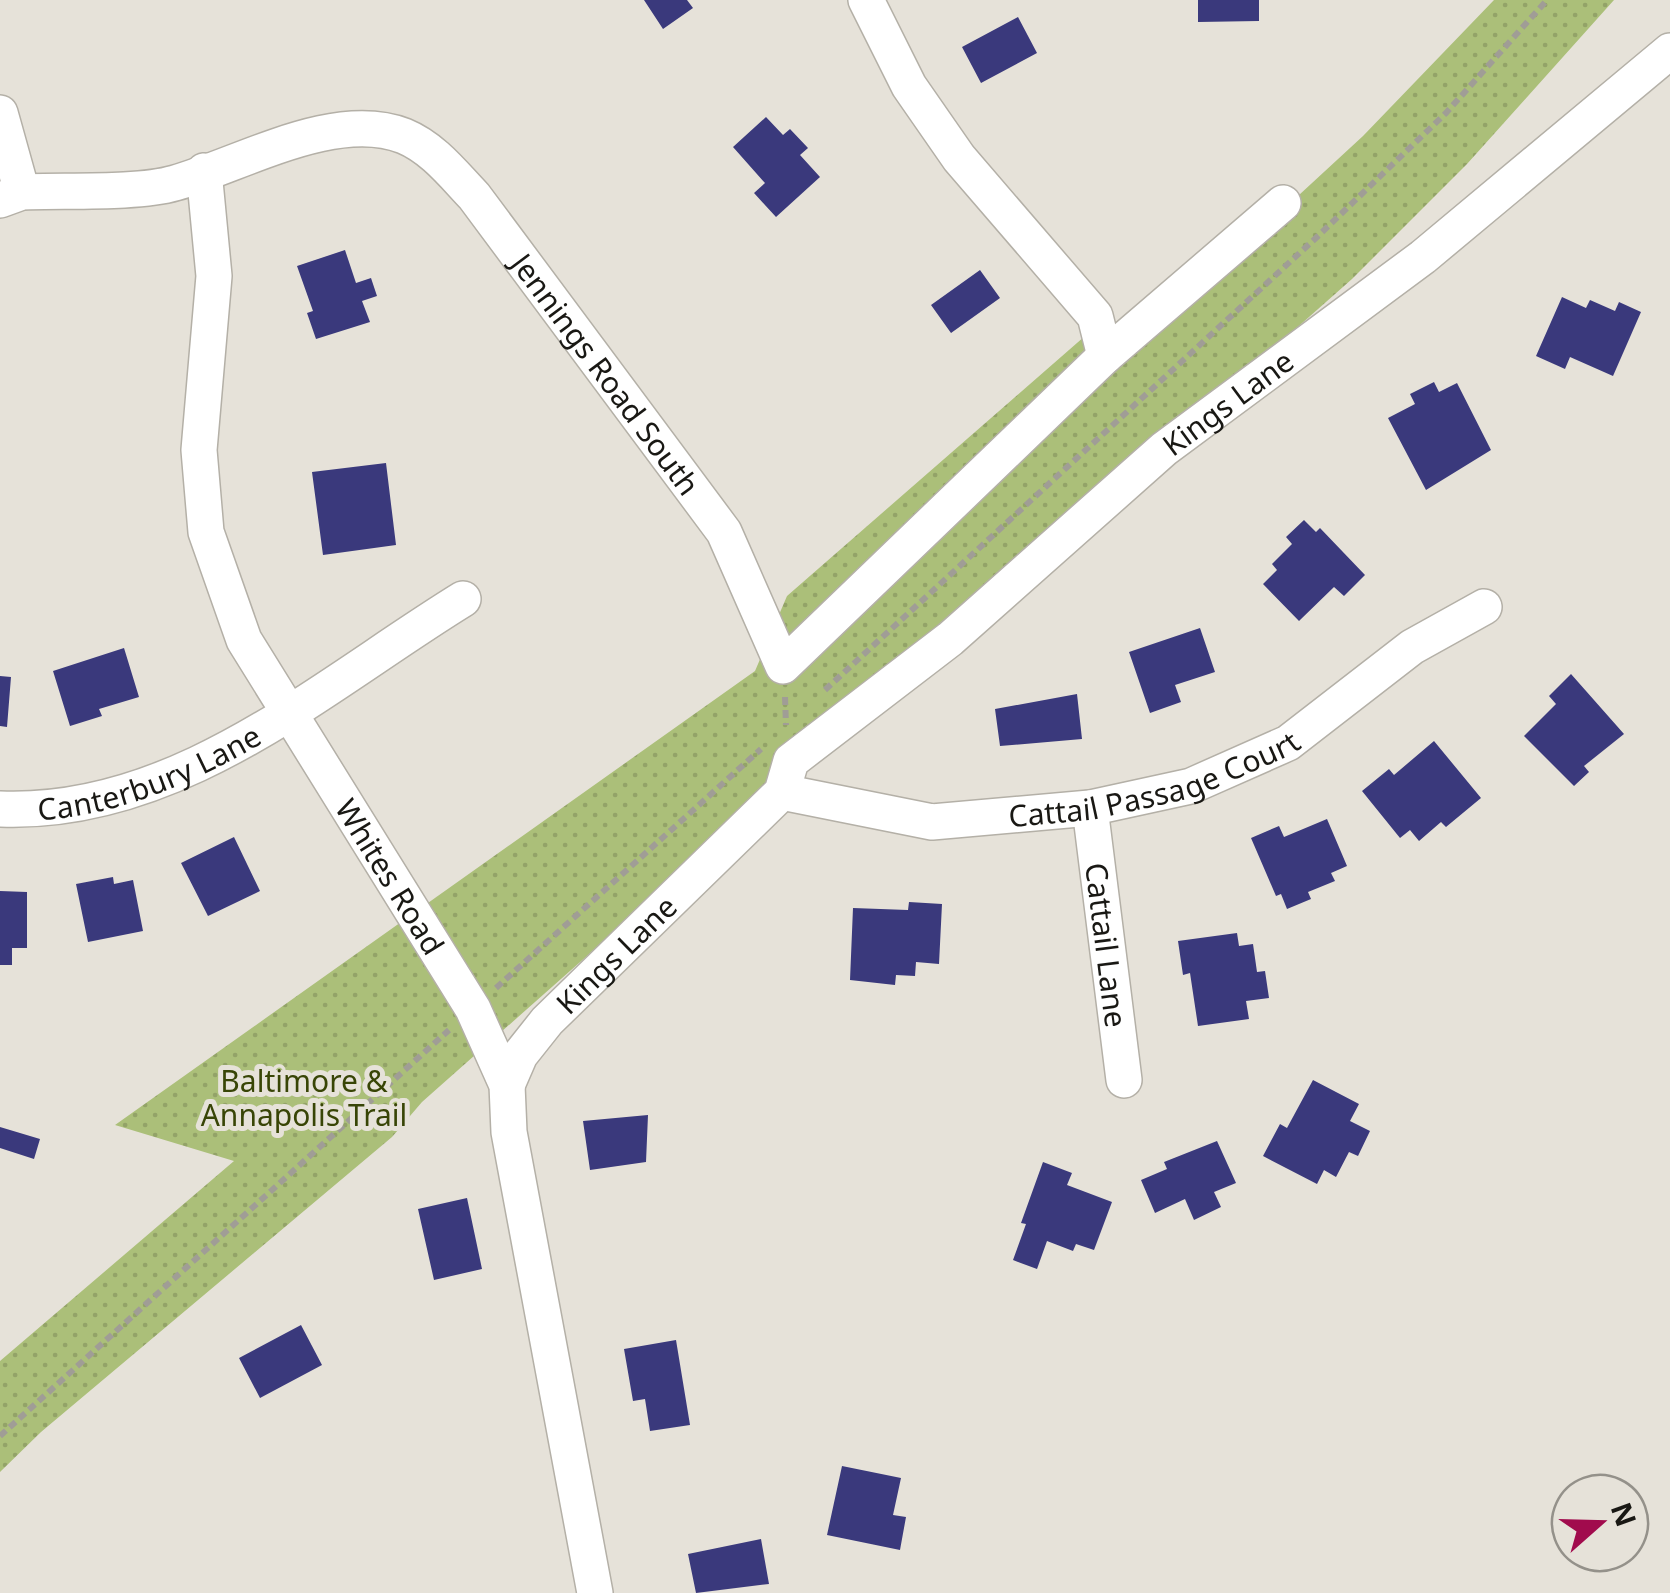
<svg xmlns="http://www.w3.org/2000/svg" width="1670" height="1593" font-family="'Noto Sans',sans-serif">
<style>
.park{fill:url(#park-dots)}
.building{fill:#3a397c}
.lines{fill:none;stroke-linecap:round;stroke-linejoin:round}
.street-casing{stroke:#b4b0a7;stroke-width:38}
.path{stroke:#a09d96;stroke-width:6;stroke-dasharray:8 5;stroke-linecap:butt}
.street{stroke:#fff;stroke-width:35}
.labels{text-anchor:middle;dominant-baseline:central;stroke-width:10;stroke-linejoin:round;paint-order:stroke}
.street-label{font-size:30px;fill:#191814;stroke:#e6e2d9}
.park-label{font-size:30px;fill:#384506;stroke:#e6e2d9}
</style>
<defs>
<pattern id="park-dots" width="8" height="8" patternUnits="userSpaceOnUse" patternTransform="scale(2.5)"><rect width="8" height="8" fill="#abbf79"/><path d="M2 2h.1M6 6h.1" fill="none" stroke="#93a368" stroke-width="1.8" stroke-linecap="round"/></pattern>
</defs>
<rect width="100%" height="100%" fill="#e6e2d9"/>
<path class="park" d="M1494 0H1614L1467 164 1352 279 422 1102 392 1137 41 1432 0 1472V1361L234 1161 115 1125 755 671 787 596 1085 336 1109 370 1363 136Z"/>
<path class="building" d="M644 0H687L693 8 663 29Z
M1198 0H1259V21L1198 22Z
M1018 17 1037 53 981 83 962 47Z
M766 117 783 135 790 129 808 148 800 155 820 177 776 217 754 193 765 183 733 147Z
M345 250 356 283 371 278 377 296 362 301 370 322 316 339 307 313 313 311 297 266Z
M980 270 1000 298 951 333 931 305Z
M1562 297 1586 308 1590 300 1615 311 1619 302 1641 312 1613 376 1570 357 1565 369 1536 356Z
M1434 382 1439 392 1457 383 1491 450 1426 490 1388 418 1415 404 1410 394Z
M386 463 396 545 323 555 312 472Z
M1304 520 1316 532 1320 528 1365 575 1344 596 1334 587 1299 621 1263 584 1277 570 1272 564 1292 544 1286 537Z
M1200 628 1215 672 1175 685 1181 702 1150 713 1129 652Z
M124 648 139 697 99 709 102 716 70 726 53 671Z
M1571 674 1624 734 1584 766 1589 772 1574 786 1524 736 1556 704 1549 696Z
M0 676 11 677 7 727 0 726Z
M1077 694 1082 739 1000 746 995 709Z
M1434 741 1481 798 1446 827 1441 822 1419 841 1410 830 1400 838 1362 791 1389 769 1394 775Z
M1327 819 1347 866 1331 873 1335 881 1308 892 1311 899 1287 909 1281 894 1276 896 1251 838 1279 826 1284 837Z
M234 837 260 891 208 916 181 863Z
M113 877 114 884 133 880 143 931 88 942 76 884Z
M0 891 27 892V948H12V965H0Z
M909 902 942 904 939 964 916 962 915 976 896 975 895 985 850 980 853 908 908 910Z
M1237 933 1239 946 1253 944 1257 972 1265 971 1269 998 1246 1001 1249 1019 1198 1026 1190 973 1183 975 1178 941Z
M1313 1080 1359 1104 1350 1121 1370 1131 1358 1156 1349 1152 1336 1177 1324 1170 1317 1184 1263 1156 1280 1124 1287 1128Z
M648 1115 646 1162 590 1170 583 1121Z
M0 1127 40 1139 34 1159 0 1148Z
M1217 1141 1236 1183 1214 1192 1221 1207 1194 1220 1185 1199 1155 1213 1141 1180 1167 1169 1164 1162Z
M1043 1162 1072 1173 1067 1185 1112 1202 1094 1250 1076 1244 1073 1251 1047 1241 1037 1269 1013 1260 1026 1224 1021 1223Z
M467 1198 482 1269 434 1280 418 1209Z
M301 1325 322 1365 260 1398 239 1358Z
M676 1340 690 1425 650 1431 645 1399 633 1401 624 1349Z
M842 1466 901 1478 893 1515 906 1517 900 1550 827 1535Z
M761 1539 769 1584 696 1593 688 1554Z"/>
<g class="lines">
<g class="street-casing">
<g id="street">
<path d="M866 0 909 86 959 158 1095 316 1105 356"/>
<path d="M0 113 22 192"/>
<path id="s1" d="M204 171 214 276 199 450 206 532 244 640 473 1009 507 1085 509 1132 595 1593"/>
<path id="s2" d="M0 200 22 192C64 190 137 194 175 183 242 164 335 109 404 136 433 148 453 174 474 196L724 532 783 666 1105 356 1283 203"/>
<path id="s3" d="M782 792 932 822 1090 808 1191 786 1288 743 1412 647 1484 607"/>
<path id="s4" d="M1090 808 1124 1080"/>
<path id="s5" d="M0 809C178 816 320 687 463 599"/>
<path id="s6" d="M507 1085 520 1055 547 1021 782 792 791 761 950 639 1164 449 1423 257 1670 51"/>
</g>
</g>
<path class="path" d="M825 690 1317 237 1446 113 1547 0
M785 697 786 725
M496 988 761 749
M0 1436 449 1030"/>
<use href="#street" class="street"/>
</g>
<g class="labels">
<g class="street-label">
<text stroke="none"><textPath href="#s2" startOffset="730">Jennings Road South</textPath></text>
<text stroke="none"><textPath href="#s6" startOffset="1002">Kings Lane</textPath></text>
<text stroke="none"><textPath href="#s5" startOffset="155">Canterbury Lane</textPath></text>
<text stroke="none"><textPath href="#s3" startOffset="380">Cattail Passage Court</textPath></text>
<text stroke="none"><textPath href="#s1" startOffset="755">Whites Road</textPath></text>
<text stroke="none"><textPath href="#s4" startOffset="138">Cattail Lane</textPath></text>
<text stroke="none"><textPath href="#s6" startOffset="172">Kings Lane</textPath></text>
</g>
<g class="park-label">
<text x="304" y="1080">Baltimore &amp;<tspan x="304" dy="34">Annapolis Trail</tspan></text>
</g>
</g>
<g transform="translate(1600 1523) rotate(70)"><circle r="48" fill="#e6e2d9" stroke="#94918a" stroke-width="2.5"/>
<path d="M0-8L18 38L0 25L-18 38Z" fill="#a10b4d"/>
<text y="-15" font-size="28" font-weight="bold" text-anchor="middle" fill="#191814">N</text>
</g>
</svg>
